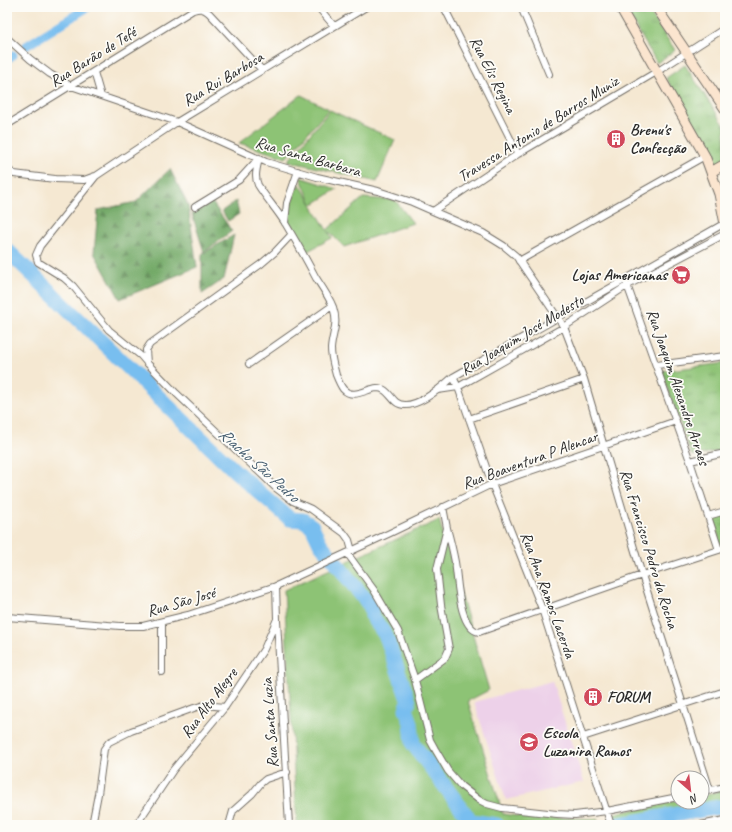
<svg xmlns="http://www.w3.org/2000/svg" width="732" height="832" font-family="Caveat,sans-serif">
<style>
.built{fill:#edd1e9}
.grass{fill:#8dc375;stroke:#5c7750}
.forest{fill:url(#forest-firs);stroke:#4e6a48}
.park{fill:url(#park-tufts);stroke:#5c7750}
.lines{fill:none;stroke-linecap:round;stroke-linejoin:round}
.canal{stroke:#78beef;stroke-width:9}
.river{stroke:#78beef;stroke-width:15}
.street-casing{stroke:#726d65;stroke-width:8}
.secondary-casing{stroke:#726d65;stroke-width:11}
.street{stroke:#fff;stroke-width:6}
.secondary{stroke:#fbe5cf;stroke-width:9}
.labels{text-anchor:middle;dominant-baseline:central;stroke-width:3.5;stroke-linejoin:round;paint-order:stroke}
.street-label{font-size:16px;fill:#2b2b2b;stroke:#fdfcf7}
.poi-label{font-size:16px;font-weight:bold;fill:#2b2b2b;stroke:#fdfcf7;text-anchor:start}
.water-label{font-size:17px;font-style:italic;fill:#465e70;stroke:#fdfcf7}
</style>
<defs>
<pattern id="forest-firs" width="22" height="20" patternUnits="userSpaceOnUse"><rect width="22" height="20" fill="#72a966"/><path d="M5 1l3.5 6h-7zM16 11l3.5 6h-7z" fill="#5e8a54"/></pattern>
<pattern id="park-tufts" width="24" height="20" patternUnits="userSpaceOnUse"><rect width="24" height="20" fill="#8dc375"/><path d="M3 7l-1-3M5 7V3M7 7l1-3M15 17l-1-3M17 17v-4M19 17l1-3" fill="none" stroke="#739f60"/></pattern>
</defs>
<rect width="100%" height="100%" fill="#fdfcf7"/>
<filter id="ink" filterUnits="userSpaceOnUse"><feTurbulence type="fractalNoise" baseFrequency=".025" numOctaves="2"/><feDisplacementMap in="SourceGraphic" scale="8" xChannelSelector="R" yChannelSelector="G"/><feConvolveMatrix kernelMatrix="1 2 1 2 8 2 1 2 1" color-interpolation-filters="sRGB"/></filter>
<filter id="wash" filterUnits="userSpaceOnUse"><feTurbulence type="fractalNoise" baseFrequency=".012" numOctaves="4" result="noise"/><feDisplacementMap in="SourceGraphic" scale="16" xChannelSelector="R" yChannelSelector="G"/><feGaussianBlur stdDeviation="0.9" result="paint"/><feColorMatrix in="noise" values="0 0 0 0 0 0 0 0 0 0 0 0 0 0 0 0 0 1.4 0 .05"/><feComposite in="paint" operator="in"/></filter>
<g filter="url(#wash)">
<rect width="100%" height="100%" fill="#f5e8d2"/>
<path class="built" d="M552 681 584 782 506 800 474 702Z"/>
<path class="grass" d="M301 95 329 109 286 158 239 143Z
M330 110 395 140 377 182 288 161Z
M300 177 337 189 312 205 327 230 363 198 395 200 413 223 344 247 328 231 332 238 306 252 288 222 290 206 299 183 312 204Z
M439 520 489 690 468 701 503 814 517 816 597 819 600 825H297L284 590Z
M725 790V811L649 825H616L613 814 678 800V802H702V795Z"/>
<path class="forest" d="M170 169 188 205 197 267 120 299 94 253 98 210 136 202Z
M236 201 239 214 228 221 222 211Z
M212 202 232 231 204 252 192 214Z
M234 235 224 279 202 294V254Z"/>
<path class="park" d="M624 7H646L675 50 657 63Z
M685 65 725 126V158L717 164 666 78Z
M725 363V410L722 412 725 425V450L692 456 661 371Z
M725 516V543L720 544 714 519Z"/>
<g class="lines">
<path class="canal" d="M26 46 88 7
M7 59 13 55"/>
<path class="river" d="M7 250 235 471 290 519 303 520 312 526 320 543 371 607 372 616 386 636 409 702 406 709 411 723 413 744 471 821 497 825
M614 825 725 806"/>
</g>
</g>
<g filter="url(#ink)">
<g class="lines">
<g class="street-casing">
<path id="street" d="M318 7 334 26
M444 7 518 154
M521 7 549 74
M7 38 30 59 50 74 71 86 177 122 266 162 317 177 378 191 412 202 483 233 504 246 516 256 564 327 584 379 642 575 710 790
M94 72 101 96
M7 125 193 10C200 8 203 8 209 13L262 70
M7 169 14 174 55 179 84 180 95 176
M195 207 239 180 259 158C257 168 254 176 258 185 266 198 277 210 285 223 296 241 306 259 316 278 322 287 329 297 333 307 339 325 332 333 331 349 331 358 334 367 336 375 338 380 340 385 343 389 353 400 366 389 377 388 387 388 390 397 396 402 411 414 442 387 453 377L725 223
M433 211 518 154 658 71 725 28
M285 223 287 203 298 171
M291 235 275 252 261 264 150 344 146 350 147 363 176 393 276 488 293 501 311 509 344 533 349 540 352 551
M519 261 705 156
M626 282 690 461 719 550
M147 363 141 356 109 330 73 286 64 278 38 262 36 255 40 246 96 176 177 122 366 7
M249 364 332 306
M657 365 725 356
M453 377 458 387 492 484 542 609 611 825
M438 390 458 387 564 327 628 285 725 234
M469 419 584 379
M690 461 725 453
M708 516 725 511
M447 528C450 539 453 551 455 562 458 578 458 628 479 632L642 575 725 548
M347 553 374 590 398 631 415 680 430 740 435 749 448 771 461 786 479 800 487 804 502 808 557 814 575 815 607 811 678 797
M7 617 120 626H143L188 615 276 586 390 533 492 484 676 421
M277 621 289 825
M162 672V622
M415 680 445 658 449 649 441 605 437 569 447 528 443 507
M583 737 725 691
M702 792 725 787
M92 825 98 794 104 749 109 742 131 731 194 708 204 705 225 707
M136 825 173 770 225 707 264 649 277 619 276 586
M229 825 233 811 252 794 261 783 266 779 287 772
M701 825 725 820"/>
</g>
<g class="secondary-casing">
<path id="secondary" d="M620 7 705 156 719 194 725 224
M656 7 725 109
M711 172 725 164"/>
</g>
<use href="#street" class="street"/>
<use href="#secondary" class="secondary"/>
</g>
</g>
<defs>
<g id="building-disc" transform="scale(1)"><circle r="9.5" fill="#d1495b" stroke="#fdfcf7"/><path d="M-4-6H4V6H1V3H-1V6H-4ZM-2.5-4.3h1.7v1.8h-1.7ZM.8-4.3h1.7v1.8H.8ZM-2.5-1h1.7V.8h-1.7ZM.8-1h1.7V.8H.8Z" fill="#fff"/></g>
<g id="supermarket-disc" transform="scale(1)"><circle r="9.5" fill="#d1495b" stroke="#fdfcf7"/><path d="M-6-5.5h2.5l.6 2H6L4.5 2H-2.5L-4.4-4H-6ZM-1.5 3.2a1.3 1.3 0 1 0 .1 0ZM3 3.2a1.3 1.3 0 1 0 .1 0Z" fill="#fff"/></g>
<g id="school-disc" transform="scale(1)"><circle r="9.5" fill="#d1495b" stroke="#fdfcf7"/><path d="M0-5L7-2L0 1L-7-2ZM-4 1L0 2.5L4 1V4Q0 6-4 4Z" fill="#fff"/></g>
</defs>
<g fill-rule="evenodd">
<use href="#building-disc" x="616" y="139"/>
<use href="#supermarket-disc" x="681" y="275"/>
<use href="#building-disc" x="593" y="697"/>
<use href="#school-disc" x="529" y="742"/>
</g>
<g class="labels">
<g class="street-label">
<text transform="translate(93 57) rotate(-32)">Rua Barão de Tefé</text>
<text transform="translate(493 75) rotate(63)">Rua Elis Regina</text>
<text transform="translate(223 79) rotate(-31)">Rua Rui Barbosa</text>
<text transform="translate(538 129) rotate(-32)">Travessa Antonio de Barros Muniz</text>
<text transform="translate(308 157) rotate(16)">Rua Santa Barbara</text>
<text transform="translate(522 335) rotate(-31)">Rua Joaquim José Modesto</text>
<text transform="translate(678 387) rotate(71)">Rua Joaquim Alexandre Arraes</text>
<text transform="translate(530 460) rotate(-20)">Rua Boaventura P Alencar</text>
<text transform="translate(649 549) rotate(73)">Rua Francisco Pedro da Rocha</text>
<text transform="translate(548 595) rotate(70)">Rua Ana Ramos Lacerda</text>
<text transform="translate(181 602) rotate(-16)">Rua São José</text>
<text transform="translate(209 703) rotate(-53)">Rua Alto Alegre</text>
<text transform="translate(270 723) rotate(-94)">Rua Santa Luzia</text>
</g>
<g class="poi-label">
<text x="630" y="130">Brenu's<tspan x="630" dy="18">Confecção</tspan></text>
<text x="667" y="275" text-anchor="end">Lojas Americanas</text>
<text x="607" y="697">FORUM</text>
<text x="543" y="733">Escola<tspan x="543" dy="18">Luzanira Ramos</tspan></text>
</g>
<g class="water-label">
<text transform="translate(259 465) rotate(42)">Riacho São Pedro</text>
</g>
</g>
<rect width="732" height="832" fill="none" stroke="#fdfcf7" stroke-width="24"/>
<g transform="translate(690 790) rotate(152)"><circle r="19" fill="#fdfcf7" stroke="#a9a8a5"/>
<path d="M0-3L7 15L0 10L-7 15Z" fill="#d1495b"/>
<text y="-6" font-size="11" font-weight="bold" text-anchor="middle" fill="#2b2b2b">N</text>
</g>
</svg>
